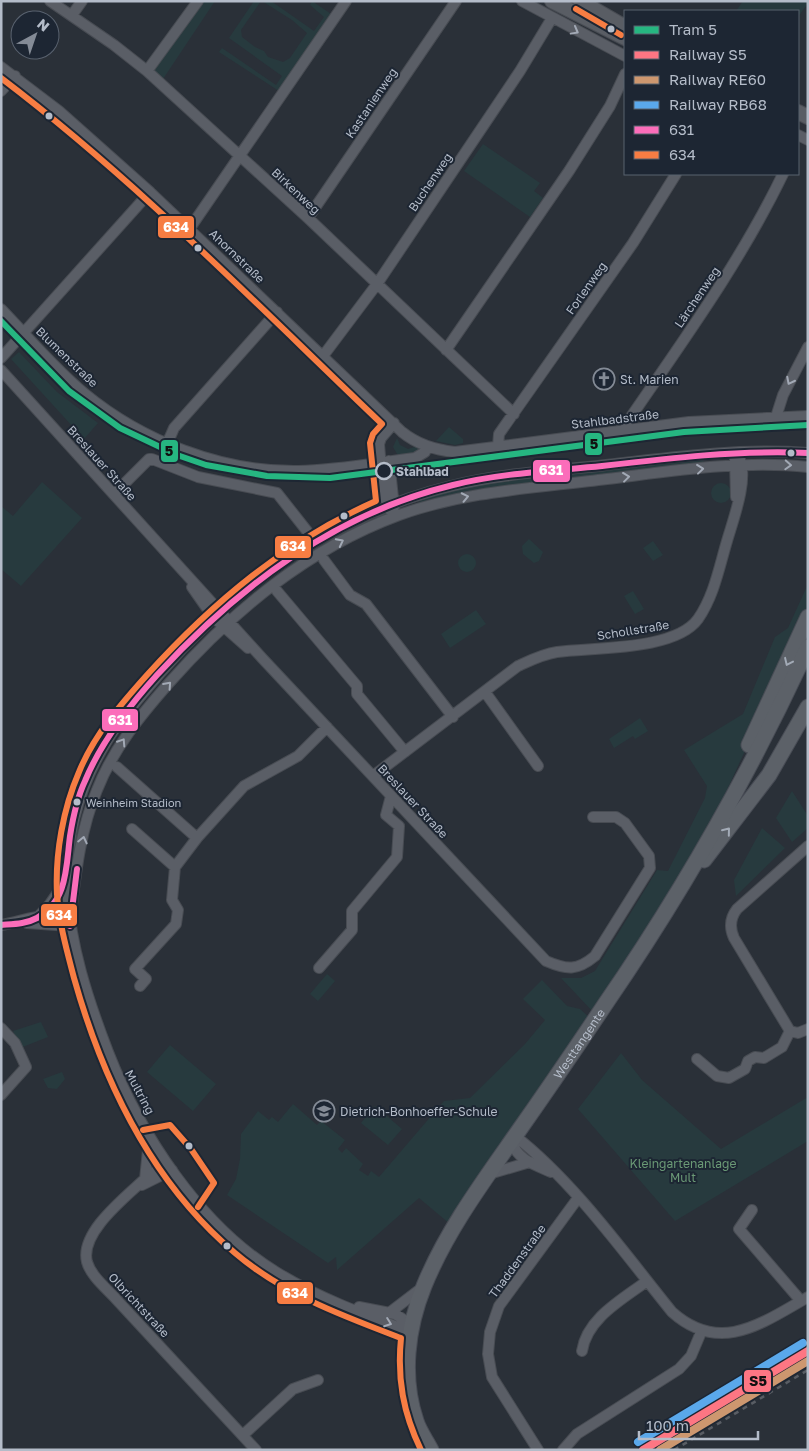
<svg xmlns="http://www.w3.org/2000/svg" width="809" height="1451" font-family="'Golos Text',sans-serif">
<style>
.green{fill:#273a3e}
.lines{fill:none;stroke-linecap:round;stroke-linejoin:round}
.street-casing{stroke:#484c53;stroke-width:12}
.secondary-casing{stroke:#484c53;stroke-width:16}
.primary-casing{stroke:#484c55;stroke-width:17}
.street{stroke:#5a5e66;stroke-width:10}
.secondary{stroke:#595d64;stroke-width:14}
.primary{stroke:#5c6168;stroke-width:15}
.rail{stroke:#595d64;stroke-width:2.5;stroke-dasharray:5 5;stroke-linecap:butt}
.bus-1-casing{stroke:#1d2633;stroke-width:10}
.bus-2-casing{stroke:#1d2633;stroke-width:10}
.bus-1{stroke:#fb6dba;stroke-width:6}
.bus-2{stroke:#f77d43;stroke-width:6}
.rail-1-casing{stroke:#1d2633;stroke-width:11}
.rail-2-casing{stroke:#1d2633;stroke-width:11}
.rail-3-casing{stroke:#1d2633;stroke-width:11}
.rail-1{stroke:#fd7683;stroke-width:8}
.rail-2{stroke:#cd976f;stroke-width:8}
.rail-3{stroke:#5aa8eb;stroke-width:8}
.tram-1-casing{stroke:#1d2633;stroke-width:10}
.tram-1{stroke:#26b681;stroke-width:6}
.oneway{stroke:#a2a9b5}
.oneway2{stroke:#a2aab6}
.bus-dot{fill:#b4bcc9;stroke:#1d2633;stroke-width:2}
.stop-dot{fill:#1d2633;stroke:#b4bcc9;stroke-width:2.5}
.labels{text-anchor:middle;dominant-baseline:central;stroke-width:4;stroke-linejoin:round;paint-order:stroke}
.bus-label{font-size:11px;fill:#b4bcc9;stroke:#1d2633;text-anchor:start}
.street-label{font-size:12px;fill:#b4bcc9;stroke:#1d2633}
.poi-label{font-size:12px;fill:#b4bcc9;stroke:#1d2633;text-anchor:start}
.stop-label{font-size:12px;font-weight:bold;fill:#b4bcc9;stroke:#1d2633;text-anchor:start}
.park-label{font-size:12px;fill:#6b9a76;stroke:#1d2633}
.line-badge{stroke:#1d2633;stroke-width:2}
.badge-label{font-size:14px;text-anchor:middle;font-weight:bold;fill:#fff}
.pale-badge-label{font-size:14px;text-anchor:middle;font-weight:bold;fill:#111}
</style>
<rect width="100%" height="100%" fill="#2a3038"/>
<path class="green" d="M203 1H215L163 79 153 69Z
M254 1H261L241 30 242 37 255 47 264 51 268 57 283 62 290 58 307 33 292 20 262 1H271L314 31 324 17 310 5 312 1 331 14 279 91 219 52 222 48 276 85 282 76 229 38Z
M743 1H808V3L798 17V11H736Z
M483 144 540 183 534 191 543 198 530 217 464 171Z
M19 352 57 392 98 423 84 439 11 359Z
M449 427 463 439V443L455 445 436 441Z
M397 438 400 445 408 449 418 446 420 452 399 457 393 447Z
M703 458 704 464 420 504 419 498 484 483Z
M42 482 82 518 21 586 1 569V506L13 516Z
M711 493a10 10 0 1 1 20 0a10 10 0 1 1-20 0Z
M367 518 368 520 317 547 241 605 240 604 316 545Z
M529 539 543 552 539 561 534 563 523 554 522 546Z
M653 541 663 555 653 561 643 548Z
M458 563a9 9 0 1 1 18 0a9 9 0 1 1-18 0Z
M808 584V613L722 801 688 865 595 1014 561 978H581L595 971 657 870 668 871 705 798 707 786 684 750 743 714 775 637 788 628Z
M633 591 644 609 635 614 624 596Z
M476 610 486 624 450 648 441 634Z
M640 718 648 731 635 739 633 736 614 748 609 739Z
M792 791 808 816V828L792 842 776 818Z
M762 828 785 848 736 896 734 880Z
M327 974 335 981 318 1001 310 994Z
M542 980 567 1006 580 1009 592 1020 450 1224 419 1198 337 1270 336 1257 328 1263 227 1195 236 1179 240 1159 241 1134 258 1111 269 1120 272 1117 278 1122 293 1104 317 1125 321 1121 345 1140 338 1149 342 1153 346 1148 363 1164 359 1170 368 1176 371 1171 379 1177 444 1101 470 1098 525 1044 545 1020 523 999Z
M41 1022 48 1037 20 1048 13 1031Z
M170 1045 216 1084 193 1111 147 1072Z
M621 1053 642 1080 721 1149 808 1097V1141L675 1221 578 1109Z
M62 1072 65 1079 57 1089 48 1088 43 1079Z
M375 1106 402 1129 388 1145 361 1123Z"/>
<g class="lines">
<g class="street-casing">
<path id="street" d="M50 1 114 45 147 71 308 218 514 414
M522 1 625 56
M72 15 82 1
M1 67 59 111 150 192 402 432C418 445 435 450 455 452L689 422 808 416
M147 71 198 1
M1 91 15 76
M798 135 808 140
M308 218 456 1
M190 228 346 1
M1 309C28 337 54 368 84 393 142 441 221 472 298 471 337 470 375 463 415 458L425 452 427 447
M446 350 569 171 610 106 625 74
M323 356 377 284 520 71 552 18
M1 358 150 192
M1 370 262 658 546 961C567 970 577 971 595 956L650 868 649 856 625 823 616 817H593
M776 417 783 395 808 347
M627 429 626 424C682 342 740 263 783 174
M167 444 174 428 277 312
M498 446 499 434 633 243 676 174
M735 459 736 497
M389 461 394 507
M114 494 149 459H152L198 477 277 493 307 531
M390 510 383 493 379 444 381 438 394 423
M324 560 350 595 366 604 453 717
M192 587 213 617 248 648
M277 591 357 686V694L405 752
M485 692 538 766
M117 767 197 838
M373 776 518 666C531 660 543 654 557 652 593 647 675 651 698 619 714 596 719 568 727 541 733 520 748 481 740 460
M132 829 175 867
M71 912C76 871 81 828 97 790 113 749 140 716 169 683 233 611 307 549 399 515 466 491 537 488 607 479 673 471 741 460 808 467
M37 918 50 904 65 882
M27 923 70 926
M1 925C23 922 52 907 70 923
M319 968 352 930V911L397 857 399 826 386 815 391 796
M140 986 146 979 135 969 176 924 178 910 172 900 175 867 197 838 244 786 298 756 327 727
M1 1028 15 1043 26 1067 1 1095
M790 1031 734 938C729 927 730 918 737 909L808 846
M790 1031 798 1033 808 1029
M697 1059 717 1076 729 1078 745 1069 748 1061 755 1057 764 1058 782 1047 790 1031
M515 1136C574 1182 625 1254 672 1312 720 1355 762 1323 808 1297
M512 1140C515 1159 535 1165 551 1172
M171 1169H159L150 1174C130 1194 79 1231 87 1262 91 1276 106 1288 116 1299L256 1450
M489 1174 530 1162
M145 1179 148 1150 146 1132
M142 1185 172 1170
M752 1210 739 1229 801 1301
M359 1307 395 1314 412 1325
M389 1313 423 1287
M411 1332C365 1315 318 1298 276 1272 200 1226 140 1134 108 1052 66 943 42 845 108 739 123 715 143 694 161 672 238 583 336 514 451 486 502 473 555 471 606 465 673 457 740 448 808 453
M582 1351C587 1318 623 1299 647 1281
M243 1435 293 1389 318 1380
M538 1450 492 1377 488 1354 490 1332 499 1306 578 1198
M563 1450 577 1434 679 1369 691 1356 702 1330"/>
</g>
<g class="secondary-casing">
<path id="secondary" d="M552 1 625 38
M580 1 625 27
M798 112 808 117"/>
</g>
<g class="primary-casing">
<g id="primary">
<path d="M749 745 808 617"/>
<path d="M704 860 769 775 808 707"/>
<path id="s1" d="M431 1450C426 1440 419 1431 416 1421 401 1377 407 1328 424 1286 446 1232 482 1183 515 1136 546 1092 576 1048 606 1003 683 891 751 771 808 647"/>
</g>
</g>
<use href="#street" class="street"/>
<use href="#secondary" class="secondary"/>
<use href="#primary" class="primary"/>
<path class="rail" d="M674 1450 808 1370"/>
<g class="bus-1-casing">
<path id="bus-1" d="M1 925C13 924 26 924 37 918 68 901 66 866 70 836 73 817 77 798 85 781 101 742 129 706 157 675 239 586 334 514 453 485 501 473 552 471 602 466 670 458 738 450 808 453
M70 926 77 869"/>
</g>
<g class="bus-2-casing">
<path id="bus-2" d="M576 9 621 35
M1 78C138 182 258 306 382 424L373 434 370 443 376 501C286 541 213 602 147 675 121 704 94 735 79 772 63 809 55 854 57 894 59 923 67 951 74 978 103 1081 152 1183 235 1253 283 1294 343 1316 401 1338 397 1378 403 1413 421 1450
M143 1130 170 1125 191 1149 214 1183 198 1207"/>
</g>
<use href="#bus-1" class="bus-1"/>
<use href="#bus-2" class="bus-2"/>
<g class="rail-1-casing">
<path id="rail-1" d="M643 1450 808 1351"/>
</g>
<g class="rail-2-casing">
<path id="rail-2" d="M660 1450 808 1361"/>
</g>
<g class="rail-3-casing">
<path id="rail-3" d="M638 1442 803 1343"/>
</g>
<use href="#rail-1" class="rail-1"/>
<use href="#rail-2" class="rail-2"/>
<use href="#rail-3" class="rail-3"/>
<g class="tram-1-casing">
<path id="tram-1" d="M1 321 69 391 120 428 177 455 206 465 267 476 330 478 684 432 808 425"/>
</g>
<use href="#tram-1" class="tram-1"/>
</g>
<defs><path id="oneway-chevron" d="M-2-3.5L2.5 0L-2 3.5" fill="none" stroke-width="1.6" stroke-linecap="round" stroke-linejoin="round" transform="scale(1.25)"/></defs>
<g class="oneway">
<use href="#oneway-chevron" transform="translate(575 31) rotate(29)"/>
<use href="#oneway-chevron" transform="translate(790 381) rotate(117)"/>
<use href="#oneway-chevron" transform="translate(788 465) rotate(3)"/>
<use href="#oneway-chevron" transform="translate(700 469) rotate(-6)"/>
<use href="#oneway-chevron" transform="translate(626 477) rotate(-7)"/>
<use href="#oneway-chevron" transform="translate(465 497) rotate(-12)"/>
<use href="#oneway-chevron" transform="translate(340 542) rotate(-27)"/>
<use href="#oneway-chevron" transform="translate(168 685) rotate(-48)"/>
<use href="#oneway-chevron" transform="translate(122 742) rotate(-57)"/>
<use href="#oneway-chevron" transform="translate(83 840) rotate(-77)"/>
<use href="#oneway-chevron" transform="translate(388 1323) rotate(20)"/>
</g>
<g class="oneway2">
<use href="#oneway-chevron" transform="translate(788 662) rotate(115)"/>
<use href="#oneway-chevron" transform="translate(727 831) rotate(-51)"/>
</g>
<defs>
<g id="church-ring" transform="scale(1.125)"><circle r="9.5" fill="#1d2633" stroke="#848b96" stroke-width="1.5"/><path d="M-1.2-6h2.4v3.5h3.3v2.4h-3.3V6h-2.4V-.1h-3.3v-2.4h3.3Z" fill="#848b96"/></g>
<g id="school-ring" transform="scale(1.125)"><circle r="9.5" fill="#1d2633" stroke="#848b96" stroke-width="1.5"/><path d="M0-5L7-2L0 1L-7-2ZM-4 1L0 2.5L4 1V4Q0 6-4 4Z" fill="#848b96"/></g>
</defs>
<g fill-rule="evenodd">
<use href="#church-ring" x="604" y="379"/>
<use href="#school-ring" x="324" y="1111"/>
</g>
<g class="bus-dot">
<circle cx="611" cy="29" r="4.5"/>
<circle cx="49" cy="116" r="4.5"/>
<circle cx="198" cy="248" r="4.5"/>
<circle cx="791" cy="453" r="4.5"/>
<circle cx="344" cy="516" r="4.5"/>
<circle cx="77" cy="802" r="4.5"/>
<circle cx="189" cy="1146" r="4.5"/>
<circle cx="227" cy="1246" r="4.5"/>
</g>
<circle class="stop-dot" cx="384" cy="471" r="8"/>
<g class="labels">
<g class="bus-label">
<text x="86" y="802">Weinheim Stadion</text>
</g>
<g class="street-label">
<text transform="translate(371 103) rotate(-56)">Kastanienweg</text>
<text transform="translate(430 182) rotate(-56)">Buchenweg</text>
<text transform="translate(296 191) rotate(43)">Birkenweg</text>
<text transform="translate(237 256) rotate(44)">Ahornstraße</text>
<text transform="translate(586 288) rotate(-55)">Forlenweg</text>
<text transform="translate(697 297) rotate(-56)">Lärchenweg</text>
<text transform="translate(67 357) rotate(44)">Blumenstraße</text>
<text transform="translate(615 419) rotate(-7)">Stahlbadstraße</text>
<text transform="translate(102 463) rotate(48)">Breslauer Straße</text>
<text transform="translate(633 630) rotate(-9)">Schollstraße</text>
<text transform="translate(413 801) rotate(47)">Breslauer Straße</text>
<text stroke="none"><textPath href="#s1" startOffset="459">Westtangente</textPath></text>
<text transform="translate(140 1092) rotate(62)">Multring</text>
<text transform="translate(517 1261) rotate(-54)">Thaddenstraße</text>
<text transform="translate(139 1305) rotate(47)">Olbrichtstraße</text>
</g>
<g class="poi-label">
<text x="620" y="379">St. Marien</text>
<text x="340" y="1111">Dietrich-Bonhoeffer-Schule</text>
</g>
<g class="stop-label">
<text x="396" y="471">Stahlbad</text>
</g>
<g class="park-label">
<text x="683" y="1163">Kleingartenanlage<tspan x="683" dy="14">Mult</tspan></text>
</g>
</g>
<g class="line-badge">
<rect x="157" y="215" width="38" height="24" rx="5" fill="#f77d43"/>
<rect x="584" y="432" width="19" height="24" rx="5" fill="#26b681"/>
<rect x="160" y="439" width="19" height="24" rx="5" fill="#26b681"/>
<rect x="532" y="459" width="39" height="24" rx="5" fill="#fb6dba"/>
<rect x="274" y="535" width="38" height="24" rx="5" fill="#f77d43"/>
<rect x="101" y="708" width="38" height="24" rx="5" fill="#fb6dba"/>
<rect x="40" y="903" width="38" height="24" rx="5" fill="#f77d43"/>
<rect x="276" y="1281" width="38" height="24" rx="5" fill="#f77d43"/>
<rect x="743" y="1369" width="29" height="24" rx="5" fill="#fd7683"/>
</g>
<g class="badge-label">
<text x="176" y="232">634</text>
<text x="551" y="475">631</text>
<text x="293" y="551">634</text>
<text x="120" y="725">631</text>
<text x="59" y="920">634</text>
<text x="295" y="1298">634</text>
</g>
<g class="pale-badge-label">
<text x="594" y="449">5</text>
<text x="169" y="456">5</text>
<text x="758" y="1386">S5</text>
</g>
<rect width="809" height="1451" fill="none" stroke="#b4bcc9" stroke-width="5"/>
<rect x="624" y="10" width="175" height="165" fill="#1d2633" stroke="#59626f"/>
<rect x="634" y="26" width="25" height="8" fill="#26b681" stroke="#59626f"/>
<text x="669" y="35" font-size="15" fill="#b4bcc9">Tram 5</text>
<rect x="634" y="51" width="25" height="8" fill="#fd7683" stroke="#59626f"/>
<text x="669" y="60" font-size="15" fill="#b4bcc9">Railway S5</text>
<rect x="634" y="76" width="25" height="8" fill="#cd976f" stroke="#59626f"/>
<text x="669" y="85" font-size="15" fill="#b4bcc9">Railway RE60</text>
<rect x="634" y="101" width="25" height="8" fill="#5aa8eb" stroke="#59626f"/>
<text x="669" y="110" font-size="15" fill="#b4bcc9">Railway RB68</text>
<rect x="634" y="126" width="25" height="8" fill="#fb6dba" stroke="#59626f"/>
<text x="669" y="135" font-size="15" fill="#b4bcc9">631</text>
<rect x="634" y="151" width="25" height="8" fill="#f77d43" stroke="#59626f"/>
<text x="669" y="160" font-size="15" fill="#b4bcc9">634</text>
<g transform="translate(35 35) rotate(40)"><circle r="24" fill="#1d2633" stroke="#59626f"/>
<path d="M0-4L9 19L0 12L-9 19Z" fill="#848b96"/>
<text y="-8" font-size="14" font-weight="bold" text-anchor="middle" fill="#b4bcc9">N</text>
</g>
<path d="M639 1431v8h119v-8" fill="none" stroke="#b4bcc9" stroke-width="2.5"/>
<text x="646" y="1431" font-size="15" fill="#b4bcc9" stroke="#1d2633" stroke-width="4" paint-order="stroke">100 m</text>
</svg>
